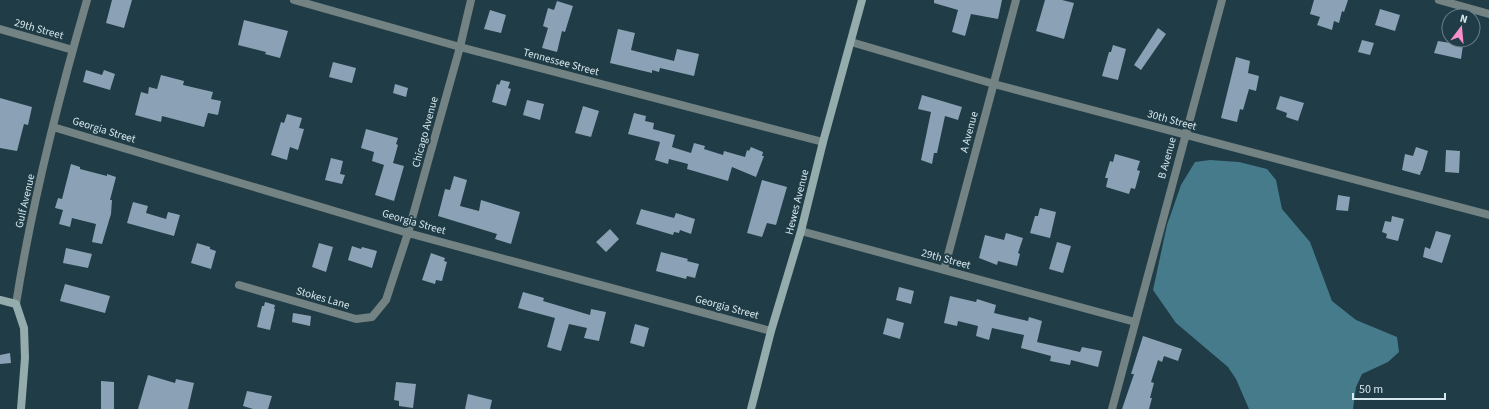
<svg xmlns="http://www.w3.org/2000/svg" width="1489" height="409" font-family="'Source Sans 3',sans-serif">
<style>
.forest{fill:#467b8c}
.building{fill:#8ba1b5}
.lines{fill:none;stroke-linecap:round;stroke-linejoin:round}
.street{stroke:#738282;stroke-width:8}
.secondary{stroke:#94acac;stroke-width:8}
.labels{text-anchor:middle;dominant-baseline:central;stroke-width:4;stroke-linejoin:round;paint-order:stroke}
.street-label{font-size:11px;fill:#d6e7ed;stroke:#203c46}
</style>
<rect width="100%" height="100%" fill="#203c46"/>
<path class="forest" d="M1210 160 1239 162 1267 169 1276 180 1282 209 1310 242 1332 301 1356 320 1397 337 1399 352 1388 362 1362 374 1356 387 1353 409H1249L1236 379 1228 367 1176 323 1153 290 1167 225 1181 185 1195 162Z"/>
<path class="building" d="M112 0H132L124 28 106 23Z
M934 0H1002L998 19 971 14 965 36 952 32 958 10 934 3Z
M1045 0H1062L1074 3 1064 39 1036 31Z
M1314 0H1348L1344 12 1342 11 1339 23 1334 21 1332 30 1317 25 1320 17 1310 14Z
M557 1 573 6 565 32 562 31 557 52 542 48 548 28 543 26 548 8 554 10Z
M1380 9 1400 15 1395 31 1375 25Z
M490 10 506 15 501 33 484 29Z
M244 20 288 31 280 58 265 54 266 52 238 45Z
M1158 28 1166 34 1141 70 1134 65Z
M618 29 635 33 631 50 674 61 677 49 699 54 694 76 660 68 659 72 652 70V73L610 63Z
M1362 40 1374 43 1370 55 1358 52Z
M1438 41 1463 45 1461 59 1434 53Z
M1113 45 1126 49 1118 80 1102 76 1109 52H1111Z
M1236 57 1250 61 1248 73 1259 76 1256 91 1249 89 1243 110 1240 109 1237 122 1221 118Z
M333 62 356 68 352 83 329 77Z
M86 70 102 75 104 70 115 74 110 90 83 82Z
M161 75 184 81 183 85 213 92 211 99 221 101 218 115 208 113 204 127 162 116 161 122 135 115 141 92 148 94 149 87 157 89Z
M501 80 510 82 508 88 511 89 506 106 492 102 497 84 499 85Z
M395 84 408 88 406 97 393 93Z
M922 95 962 107 958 120 945 116 937 153H934L932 164 921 160 931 112 918 109Z
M1280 96 1304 103 1298 121 1286 117 1287 113 1276 109Z
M0 98 32 107 28 125 24 124 17 151 0 148Z
M527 100 544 104 540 120 523 115Z
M583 106 599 111 591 137 575 133Z
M634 113 646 116 645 121 654 123 653 129 675 135 672 147 691 153 694 143 705 146 704 149 723 155 724 151 745 157 747 150 749 151 751 147 763 152 762 156H764L756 177 732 167 728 181 687 169 688 164 669 159 668 164 655 160 660 142 628 134Z
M287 114 302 118 299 128 304 129 298 150 290 147 287 160 271 155 281 122 284 123Z
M366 129 398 138 396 144 398 145 393 163 404 166 394 201 375 195 384 165 372 161 374 152 361 148Z
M1416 147 1428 151 1422 171H1421L1420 175 1402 170 1405 154 1413 156Z
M1446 150 1460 151 1459 173 1445 172Z
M1115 154 1140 161 1137 170 1140 171 1135 189 1131 188 1129 194 1106 187 1108 178H1105L1110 161 1113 162Z
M331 158 343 161 340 174 345 175 342 184 325 180Z
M71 164 80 167V169L107 176V174L116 177 110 200H112L111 214 102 244 92 242 96 224 72 218 70 227 59 224 63 210 55 208 58 198 62 199Z
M454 176 467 180 460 206 479 211 481 200 520 212 511 244 495 239 497 234 438 216 445 189 450 190Z
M762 180 787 187 776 225 767 223 762 237 747 233Z
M1338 195 1350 197 1348 211 1336 210Z
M133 202 148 206 146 213 166 219 168 212 180 215 174 236 127 223Z
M1040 208 1056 212 1050 238 1030 233 1035 216H1038Z
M641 209 674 218 676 213 695 219 691 234 680 230 679 233 674 232 673 235 636 224Z
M1392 216 1404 219 1398 241 1386 238 1387 234 1382 232 1385 221 1391 222Z
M610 229 619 239 606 252 596 242Z
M1436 231 1451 235 1442 263 1423 257 1425 247 1430 249Z
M1006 233 1023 238 1018 253 1020 254 1017 266 998 261 997 265 979 258 985 235 1004 240Z
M1057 242 1071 246 1063 273 1049 269Z
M197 243 210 247V249L216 251 211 269 191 263Z
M319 243 333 247 326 272 312 267Z
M352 246 361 249 362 247 377 251 372 268 348 260Z
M66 248 92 254 88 268 63 263Z
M661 252 688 259 687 261 699 264 695 278 687 276 686 279 656 271Z
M431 253 445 258 444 261 447 262 442 281 436 280 435 284 422 280Z
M65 284 110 296 105 313 60 301Z
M899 287 914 291 911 304 896 300Z
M523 292 544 298 543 301 590 315 591 309 606 312 599 341 584 338 587 328 569 324 561 351 547 347 555 318 518 308Z
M950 296 976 302 977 299 996 305 994 313 1028 321 1029 317 1042 321 1037 342 1080 352 1082 347 1102 351 1098 367 1071 360 1070 365 1050 361 1051 356 1021 348 1024 335 992 328 989 340 976 336 978 326 958 321 957 326 944 323Z
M265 302 275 305 274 309H275L270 330 257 327 262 306H264Z
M293 313 311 316 310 326 292 322Z
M887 318 904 323 900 339 883 334Z
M635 324 649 328 644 347 630 343Z
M1143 336 1182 349 1178 361 1164 356 1162 362 1158 360 1151 382 1154 383 1150 398H1152L1149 409H1122L1134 374H1131Z
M10 353 11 363 0 364V355Z
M148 375 175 383 176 379 194 383 188 409H138Z
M101 381 114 382V409H101Z
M396 382 416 384 413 408 399 406V401L394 400Z
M247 391 272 396 268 409H253L243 406Z
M468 394 492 400 490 409H465Z"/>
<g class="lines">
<path class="street" d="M294 0 460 47 823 142
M1439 0 1489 14
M0 29 73 50
M851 42 994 84 1489 215
M53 127 408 233 771 331
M801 231 1135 322
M944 270 1016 0
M239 285 356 319 372 317 386 300 408 233 460 47 471 0
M16 304C32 202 58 100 87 0
M1112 409 1222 0"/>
<path class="secondary" d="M0 300 16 304 24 328 25 358 21 409
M751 409 771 331 801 231 823 142 862 0"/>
</g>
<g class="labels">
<g class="street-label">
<text transform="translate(39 29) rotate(16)">29th Street</text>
<text transform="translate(561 62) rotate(15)">Tennessee Street</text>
<text transform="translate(1172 120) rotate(15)">30th Street</text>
<text transform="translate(104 130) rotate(17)">Georgia Street</text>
<text transform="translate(425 132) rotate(-75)">Chicago Avenue</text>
<text transform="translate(969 132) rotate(-75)">A Avenue</text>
<text transform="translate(1167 158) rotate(-75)">B Avenue</text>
<text transform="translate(25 201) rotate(-77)">Gulf Avenue</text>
<text transform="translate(797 202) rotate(-76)">Hewes Avenue</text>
<text transform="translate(414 222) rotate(16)">Georgia Street</text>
<text transform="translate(946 259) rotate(15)">29th Street</text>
<text transform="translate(323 298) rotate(16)">Stokes Lane</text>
<text transform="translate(727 307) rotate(15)">Georgia Street</text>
</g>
</g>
<g transform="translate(1461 28) rotate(16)"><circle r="19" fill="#203c46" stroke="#698089"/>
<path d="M0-3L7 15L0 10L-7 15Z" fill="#f890cc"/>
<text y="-6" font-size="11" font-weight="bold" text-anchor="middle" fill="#d6e7ed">N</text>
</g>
<path d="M1353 393v6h92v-6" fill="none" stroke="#d6e7ed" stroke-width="2"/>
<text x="1359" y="393" font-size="12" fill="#d6e7ed" stroke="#203c46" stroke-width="3" paint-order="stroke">50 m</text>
</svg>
